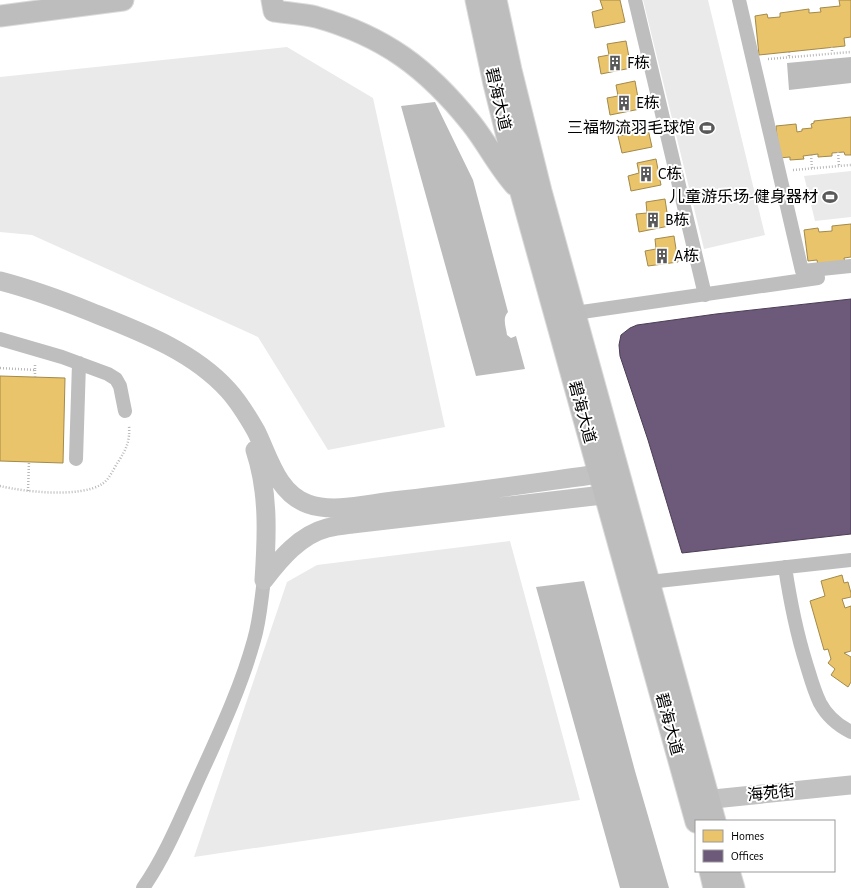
<svg xmlns="http://www.w3.org/2000/svg" width="851" height="888" font-family="'Alegreya Sans','Noto Sans SC',sans-serif">
<style>
.green{fill:#eaeaea}
.water{fill:#bcbcbc}
.homes{fill:#e9c46a;stroke:#a3894a}
.offices{fill:#6d597a;stroke:#4c3e55}
.lines{fill:none;stroke-linecap:round;stroke-linejoin:round}
.primary-casing{stroke:#dbdbdb;stroke-width:23}
.path{stroke:#b8b8b8;stroke-width:2.5;stroke-dasharray:1 2;stroke-linecap:butt}
.street{stroke:#bebebe;stroke-width:14}
.secondary{stroke:#c2c2c2;stroke-width:19}
.primary{stroke:#bdbdbd;stroke-width:21}
.labels{text-anchor:middle;dominant-baseline:central;stroke-width:4;stroke-linejoin:round;paint-order:stroke}
.poi-label{font-size:16px;fill:#000;stroke:#fff;text-anchor:start}
.street-label{font-size:16px;fill:#000;stroke:#fff}
</style>
<rect width="100%" height="100%" fill="#fff"/>
<path class="green" d="M643 0H708L765 235 704 249Z
M287 47 373 98 445 427 328 450 258 337 32 235 0 232V77Z
M851 171V217L815 221 804 176Z
M510 541 580 800 194 857 287 582 317 565Z"/>
<path class="water" d="M851 57V83L789 90 787 63Z
M435 102 473 180 508 312C502 318 506 327 507 335L511 338 516 336 525 369 476 376 401 106Z
M584 581 635 771 669 888H620L536 587Z"/>
<path class="homes" d="M600 0H620L625 22 595 28 592 12 603 9Z
M839 0H851V37L844 38 845 46 759 55 755 16 767 14 768 18 780 17V13L809 9V13L821 12 820 8 840 6Z
M626 41 631 68 601 74 598 57 609 55 607 44Z
M635 81 640 109 610 115 607 98 618 96 616 85Z
M851 117V155H845L844 152 832 153V156L818 157V154L803 156 804 159 790 160V157L779 158 776 126 796 124 797 132 802 131V129L812 128 811 124 814 123V121Z
M646 120 652 147 622 153 618 136 629 134 627 123Z
M656 159 661 185 631 191 628 176 639 173 637 163Z
M665 199 669 226 639 232 636 214 647 213 646 202Z
M851 224V257L844 258 845 263 818 266 817 260 808 261 804 230 818 228 819 232 832 231V226Z
M674 236 678 262 648 266 645 251 656 249 655 239Z
M0 376 65 378 63 463 0 461Z
M842 575 844 583 848 582 851 593V597L842 599 845 608 851 606V651L844 653 851 657V682L848 687 831 675 835 669 828 663 831 659 828 649 824 650 810 601 825 596 821 581Z"/>
<path class="offices" d="M851 299V534L682 553 648 440 620 356 619 345 621 335 630 328 637 325 716 314Z"/>
<g class="lines">
<g class="primary-casing">
<path id="primary" d="M272 0 274 11C288 13 303 14 316 17 384 36 427 68 471 123 487 143 498 166 515 185
M476 0 494 84 521 193 696 822
M496 0 511 70 541 191 715 821
M0 16 123 0
M710 871 714 888
M729 871 734 888"/>
</g>
<path class="path" d="M832 47V53
M789 52V57
M768 59 851 52
M838 152 839 166
M811 155 812 168
M793 170 851 165
M0 368 35 370V365
M35 370V377
M0 486C25 492 80 498 102 484 109 480 114 468 118 462 127 448 130 441 129 425
M28 491 29 462"/>
<path class="street" d="M635 0 705 295
M739 0 802 271 851 266
M575 313 818 278
M0 339 62 357 108 374 116 379 120 386 125 411
M76 459 79 363
M785 567C790 600 796 631 806 663 810 676 814 691 820 703 827 716 839 726 851 732
M649 582 851 560
M143 888C164 858 179 822 194 789 216 740 240 691 254 640 260 620 261 600 264 580"/>
<path class="secondary" d="M0 281C31 289 61 300 91 312 139 331 193 351 228 390 239 402 248 417 256 431 269 457 277 493 308 504 333 513 367 504 393 501 467 493 540 482 614 472
M255 450C269 492 267 536 264 580
M264 580C280 559 300 535 327 528 335 526 344 525 352 524L620 493
M694 801 851 785"/>
<use href="#primary" class="primary"/>
</g>
<defs>
<g id="building-bare" transform="scale(1.2)"><path d="M-4-6H4V6H1V3H-1V6H-4ZM-2.5-4.3h1.7v1.8h-1.7ZM.8-4.3h1.7v1.8H.8ZM-2.5-1h1.7V.8h-1.7ZM.8-1h1.7V.8H.8Z" fill="#595959" stroke="#fff" stroke-width="2.5" paint-order="stroke"/></g>
<g id="stadium-bare" transform="scale(1.2)"><path d="M0-5a6.5 5 0 1 0 0 10a6.5 5 0 1 0 0-10ZM-3.5-1.8h7v3.6h-7Z" fill="#595959" stroke="#fff" stroke-width="2.5" paint-order="stroke"/></g>
</defs>
<g fill-rule="evenodd">
<use href="#building-bare" x="615" y="63"/>
<use href="#building-bare" x="624" y="103"/>
<use href="#stadium-bare" x="707" y="128"/>
<use href="#building-bare" x="646" y="174"/>
<use href="#stadium-bare" x="830" y="197"/>
<use href="#building-bare" x="653" y="220"/>
<use href="#building-bare" x="662" y="256"/>
</g>
<g class="labels">
<g class="poi-label">
<text x="627" y="63">F栋</text>
<text x="636" y="103">E栋</text>
<text x="695" y="128" text-anchor="end">三福物流羽毛球馆</text>
<text x="658" y="174">C栋</text>
<text x="818" y="197" text-anchor="end">儿童游乐场-健身器材</text>
<text x="665" y="220">B栋</text>
<text x="674" y="256">A栋</text>
</g>
<g class="street-label">
<text transform="translate(498 99) rotate(77)">碧海大道</text>
<text transform="translate(582 412) rotate(75)">碧海大道</text>
<text transform="translate(669 724) rotate(75)">碧海大道</text>
<text transform="translate(771 793) rotate(-6)">海苑街</text>
</g>
</g>
<rect x="695" y="820" width="140" height="52" fill="#ffffff" stroke="#999999"/>
<rect x="703" y="830" width="20" height="12" fill="#e9c46a" stroke="#999999"/>
<text x="731" y="840" font-size="12" fill="#000000">Homes</text>
<rect x="703" y="850" width="20" height="12" fill="#6d597a" stroke="#999999"/>
<text x="731" y="860" font-size="12" fill="#000000">Offices</text>
</svg>
